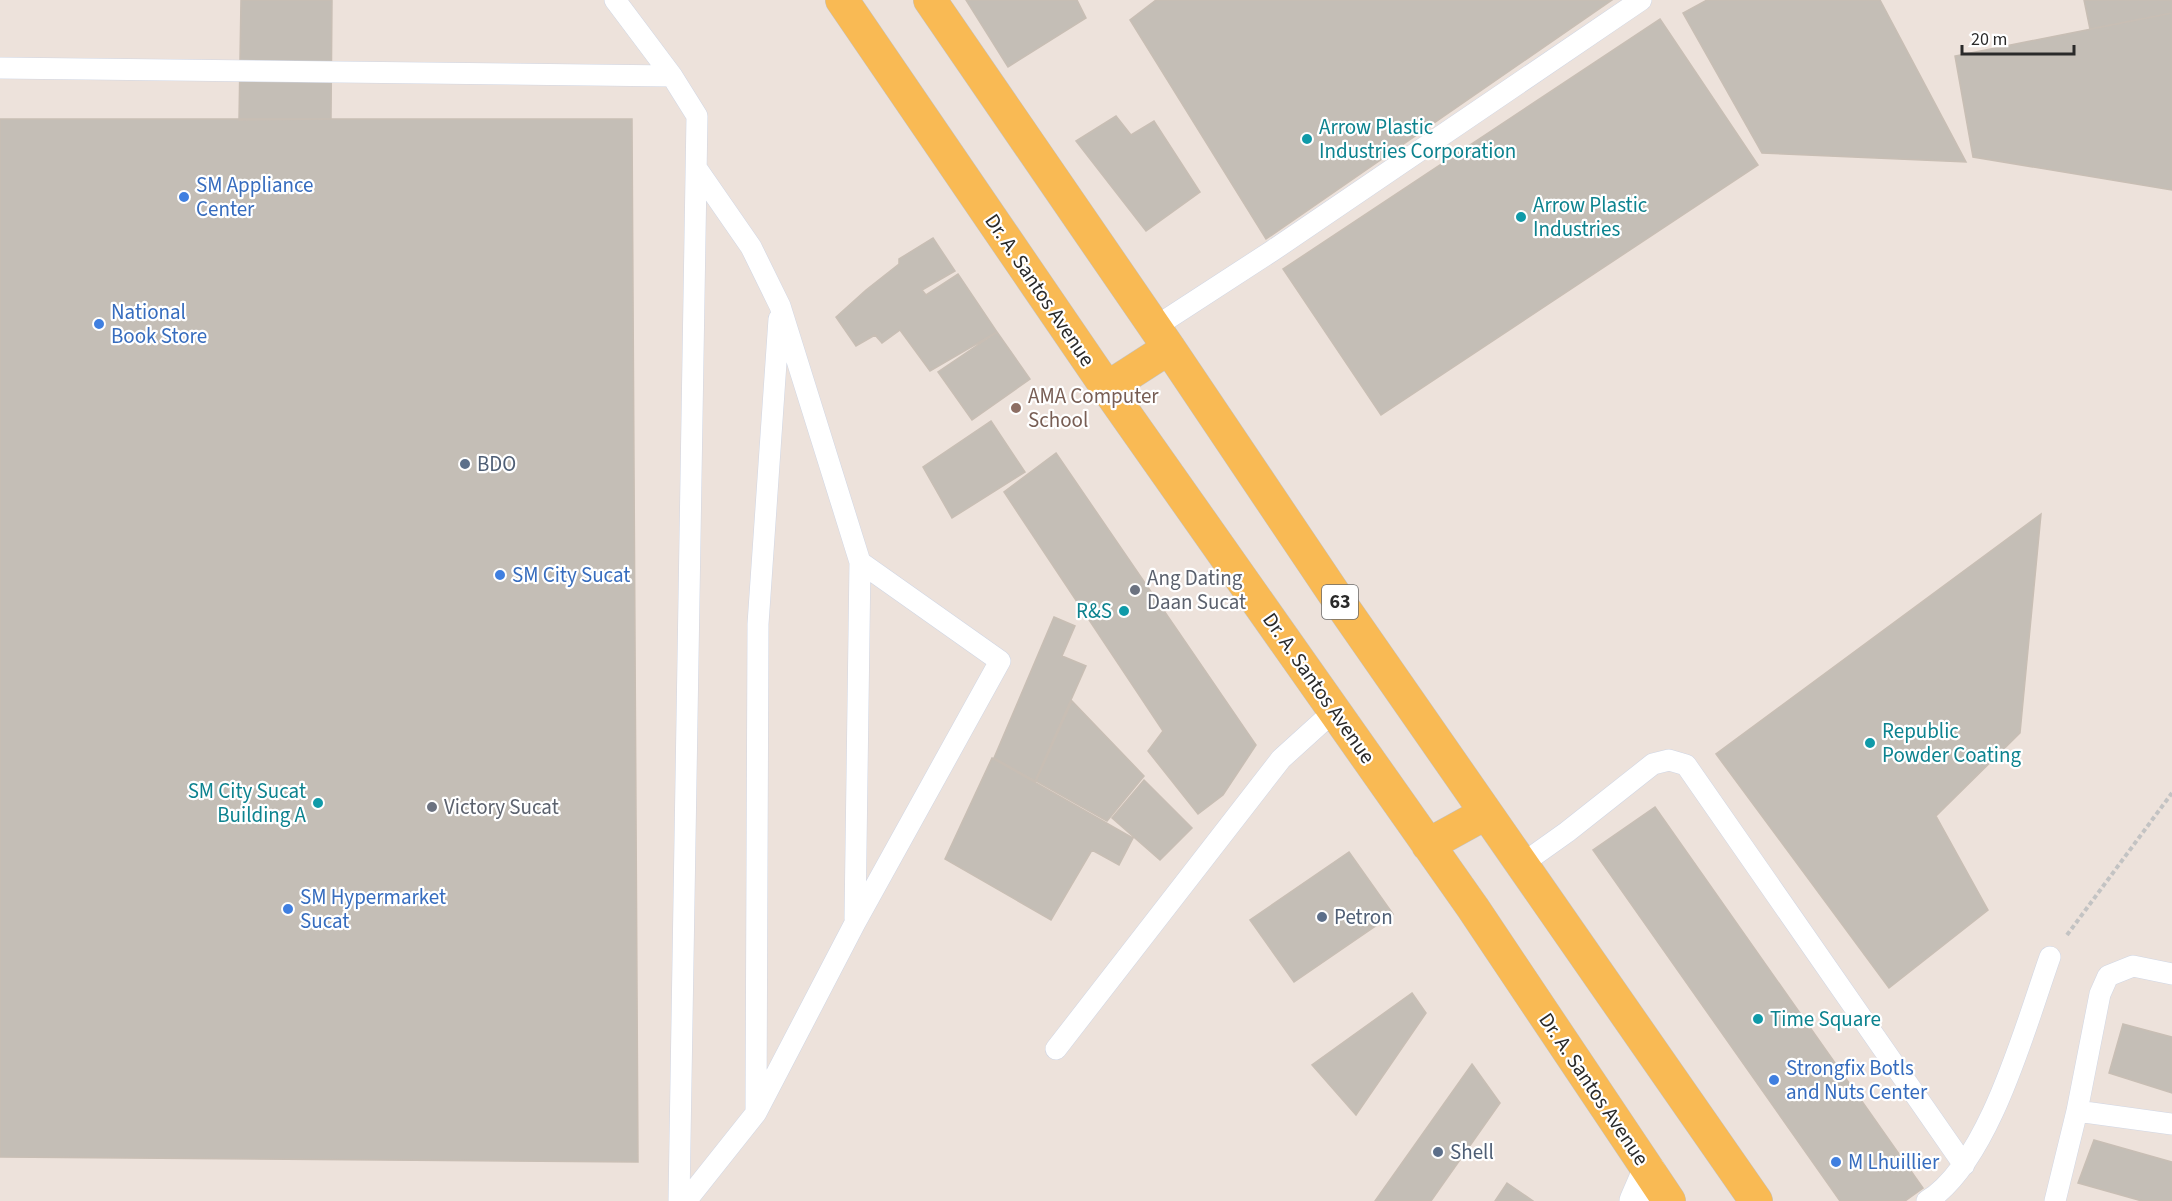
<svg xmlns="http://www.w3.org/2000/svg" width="2172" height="1201" font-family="'Source Sans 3',sans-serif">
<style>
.building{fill:#c4beb6;stroke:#c8beb4;stroke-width:1.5}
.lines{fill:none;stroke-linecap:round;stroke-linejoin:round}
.lane-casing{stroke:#d0d6e4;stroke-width:22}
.street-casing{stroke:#d0d6e4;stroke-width:34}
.primary-casing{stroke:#c3c3c3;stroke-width:34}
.path{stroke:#c3c3c3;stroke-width:4;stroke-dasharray:4.5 3;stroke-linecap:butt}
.lane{stroke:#fff;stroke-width:21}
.street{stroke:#fff;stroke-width:33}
.primary{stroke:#f9ba54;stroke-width:33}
.culture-dot{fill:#0f9aa8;stroke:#fff;stroke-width:2}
.shop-dot{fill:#3f7fe0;stroke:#fff;stroke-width:2}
.education-dot{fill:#8d6e63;stroke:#fff;stroke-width:2}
.service-dot{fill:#5c6f8a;stroke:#fff;stroke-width:2}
.worship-dot{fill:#6b7280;stroke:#fff;stroke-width:2}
.labels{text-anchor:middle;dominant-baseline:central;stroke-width:4.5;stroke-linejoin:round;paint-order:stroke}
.shield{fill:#fff;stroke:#6a6a6a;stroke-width:1.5}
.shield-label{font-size:20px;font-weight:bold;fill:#2a2a2a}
.culture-label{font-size:21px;fill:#0d838f;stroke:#fff;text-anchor:start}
.shop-label{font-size:21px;fill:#366cbe;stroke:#fff;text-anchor:start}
.street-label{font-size:21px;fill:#2a2a2a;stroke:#fff}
.education-label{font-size:21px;fill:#785e54;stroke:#fff;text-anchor:start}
.service-label{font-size:21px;fill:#4e5e75;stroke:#fff;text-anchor:start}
.worship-label{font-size:21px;fill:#5b616d;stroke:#fff;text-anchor:start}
</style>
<rect width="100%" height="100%" fill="#ede2db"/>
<path class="building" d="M241 0H332L331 119 239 120Z
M966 0H1077L1086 18 1008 67Z
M1156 0H1612L1266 239 1130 20Z
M1707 0H1880L1966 162 1762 153 1683 13Z
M2084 0H2172V13L2090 29Z
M2172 13V190L1973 157 1955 56Z
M1660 19 1758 165 1381 415 1283 269Z
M1116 116 1131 135 1154 121 1200 192 1146 231 1076 141Z
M0 119H632L638 1162 0 1157Z
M933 238 955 271 922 290 926 295 958 274 997 332 930 371 900 330 882 343 875 335 856 346 836 317 866 290 899 264V259Z
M997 332 1030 379 972 420 938 372Z
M991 421 1025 472 952 518 923 467Z
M1056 453 1256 745 1223 795 1198 814 1148 751 1163 731 1004 492Z
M2041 514 2020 733 1936 816 1988 910 1889 988 1716 754Z
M1054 617 1075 626 1062 656 1086 666 1035 781 994 758Z
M1072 701 1144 776 1107 821 1036 781Z
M992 758 1133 838 1119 865 1092 850 1051 920 945 859Z
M1144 780 1192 828 1160 860 1112 818Z
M1655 807 1923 1188 1905 1201H1840L1593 850Z
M1349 852 1393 914 1294 982 1250 920Z
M1412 993 1426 1013 1356 1115 1312 1065Z
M2123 1024 2172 1037V1093L2109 1073Z
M1472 1064 1500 1103 1431 1201H1375Z
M2094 1140 2172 1162V1201H2142L2078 1183Z
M1507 1183 1533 1201H1495Z"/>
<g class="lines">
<g class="lane-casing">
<path id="lane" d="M615 0 672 76 697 116 679 1201
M0 68 672 76
M1155 327 1272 251 1641 0
M1522 864 1567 832 1653 764 1669 760 1686 765 1964 1165
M855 919 860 562
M1056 1049 1281 759 1334 711
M756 1109 758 624 779 319
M2077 1111 2172 1124
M686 1201 756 1113 855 923 1000 661 860 562 780 306 751 247 697 169
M1927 1201C1989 1163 2026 1024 2050 957
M2055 1201 2077 1111 2100 994 2108 976 2133 966 2172 974"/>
</g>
<g class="street-casing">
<path id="street" d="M1636 1201 1649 1171"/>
</g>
<g class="primary-casing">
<path id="primary" d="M842 0 1107 388 1473 908 1669 1201
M930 0 1169 348 1343 607 1756 1201
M1107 388 1169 348
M1428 845 1486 813"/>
</g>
<path class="path" d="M2067 935 2172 793"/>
<use href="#lane" class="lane"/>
<use href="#street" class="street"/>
<use href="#primary" class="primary"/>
</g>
<g class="culture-dot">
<circle cx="1307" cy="139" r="6"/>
<circle cx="1521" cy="217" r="6"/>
<circle cx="1124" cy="611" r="6"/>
<circle cx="1870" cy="743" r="6"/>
<circle cx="318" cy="803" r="6"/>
<circle cx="1758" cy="1019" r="6"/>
</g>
<g class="shop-dot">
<circle cx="184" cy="197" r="6"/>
<circle cx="99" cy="324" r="6"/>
<circle cx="500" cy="575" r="6"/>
<circle cx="288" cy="909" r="6"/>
<circle cx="1774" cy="1080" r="6"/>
<circle cx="1836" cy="1162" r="6"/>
</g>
<circle class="education-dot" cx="1016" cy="408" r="6"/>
<g class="service-dot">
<circle cx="465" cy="464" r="6"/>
<circle cx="1322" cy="917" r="6"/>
<circle cx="1438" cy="1152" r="6"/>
</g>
<g class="worship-dot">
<circle cx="1135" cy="590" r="6"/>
<circle cx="432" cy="807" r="6"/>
</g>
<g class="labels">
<rect class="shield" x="1322" y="585" width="36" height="34" rx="4.5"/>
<g class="shield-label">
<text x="1340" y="602">63</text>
</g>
<g class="culture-label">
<text x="1319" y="127">Arrow Plastic<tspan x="1319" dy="24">Industries Corporation</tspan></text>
<text x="1533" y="205">Arrow Plastic<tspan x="1533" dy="24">Industries</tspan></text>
<text x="1112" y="611" text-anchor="end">R&amp;S</text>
<text x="1882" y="731">Republic<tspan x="1882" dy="24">Powder Coating</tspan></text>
<text x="306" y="791" text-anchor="end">SM City Sucat<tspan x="306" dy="24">Building A</tspan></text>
<text x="1770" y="1019">Time Square</text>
</g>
<g class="shop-label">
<text x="196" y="185">SM Appliance<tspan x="196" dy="24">Center</tspan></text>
<text x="111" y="312">National<tspan x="111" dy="24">Book Store</tspan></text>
<text x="512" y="575">SM City Sucat</text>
<text x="300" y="897">SM Hypermarket<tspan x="300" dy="24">Sucat</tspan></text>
<text x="1786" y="1068">Strongfix Botls<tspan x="1786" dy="24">and Nuts Center</tspan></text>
<text x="1848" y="1162">M Lhuillier</text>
</g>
<g class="street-label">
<text transform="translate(1040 290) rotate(56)">Dr. A. Santos Avenue</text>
<text transform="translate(1319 688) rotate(55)">Dr. A. Santos Avenue</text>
<text transform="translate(1594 1089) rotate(56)">Dr. A. Santos Avenue</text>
</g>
<g class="education-label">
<text x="1028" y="396">AMA Computer<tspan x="1028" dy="24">School</tspan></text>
</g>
<g class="service-label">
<text x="477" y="464">BDO</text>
<text x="1334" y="917">Petron</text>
<text x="1450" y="1152">Shell</text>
</g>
<g class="worship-label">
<text x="1147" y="578">Ang Dating<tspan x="1147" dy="24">Daan Sucat</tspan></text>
<text x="444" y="807">Victory Sucat</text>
</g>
</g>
<path d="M1962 45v9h112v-9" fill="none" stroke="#2a2a2a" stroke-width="3"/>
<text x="1971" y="45" font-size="18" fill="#2a2a2a" stroke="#ffffff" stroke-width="4.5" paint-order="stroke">20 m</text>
</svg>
